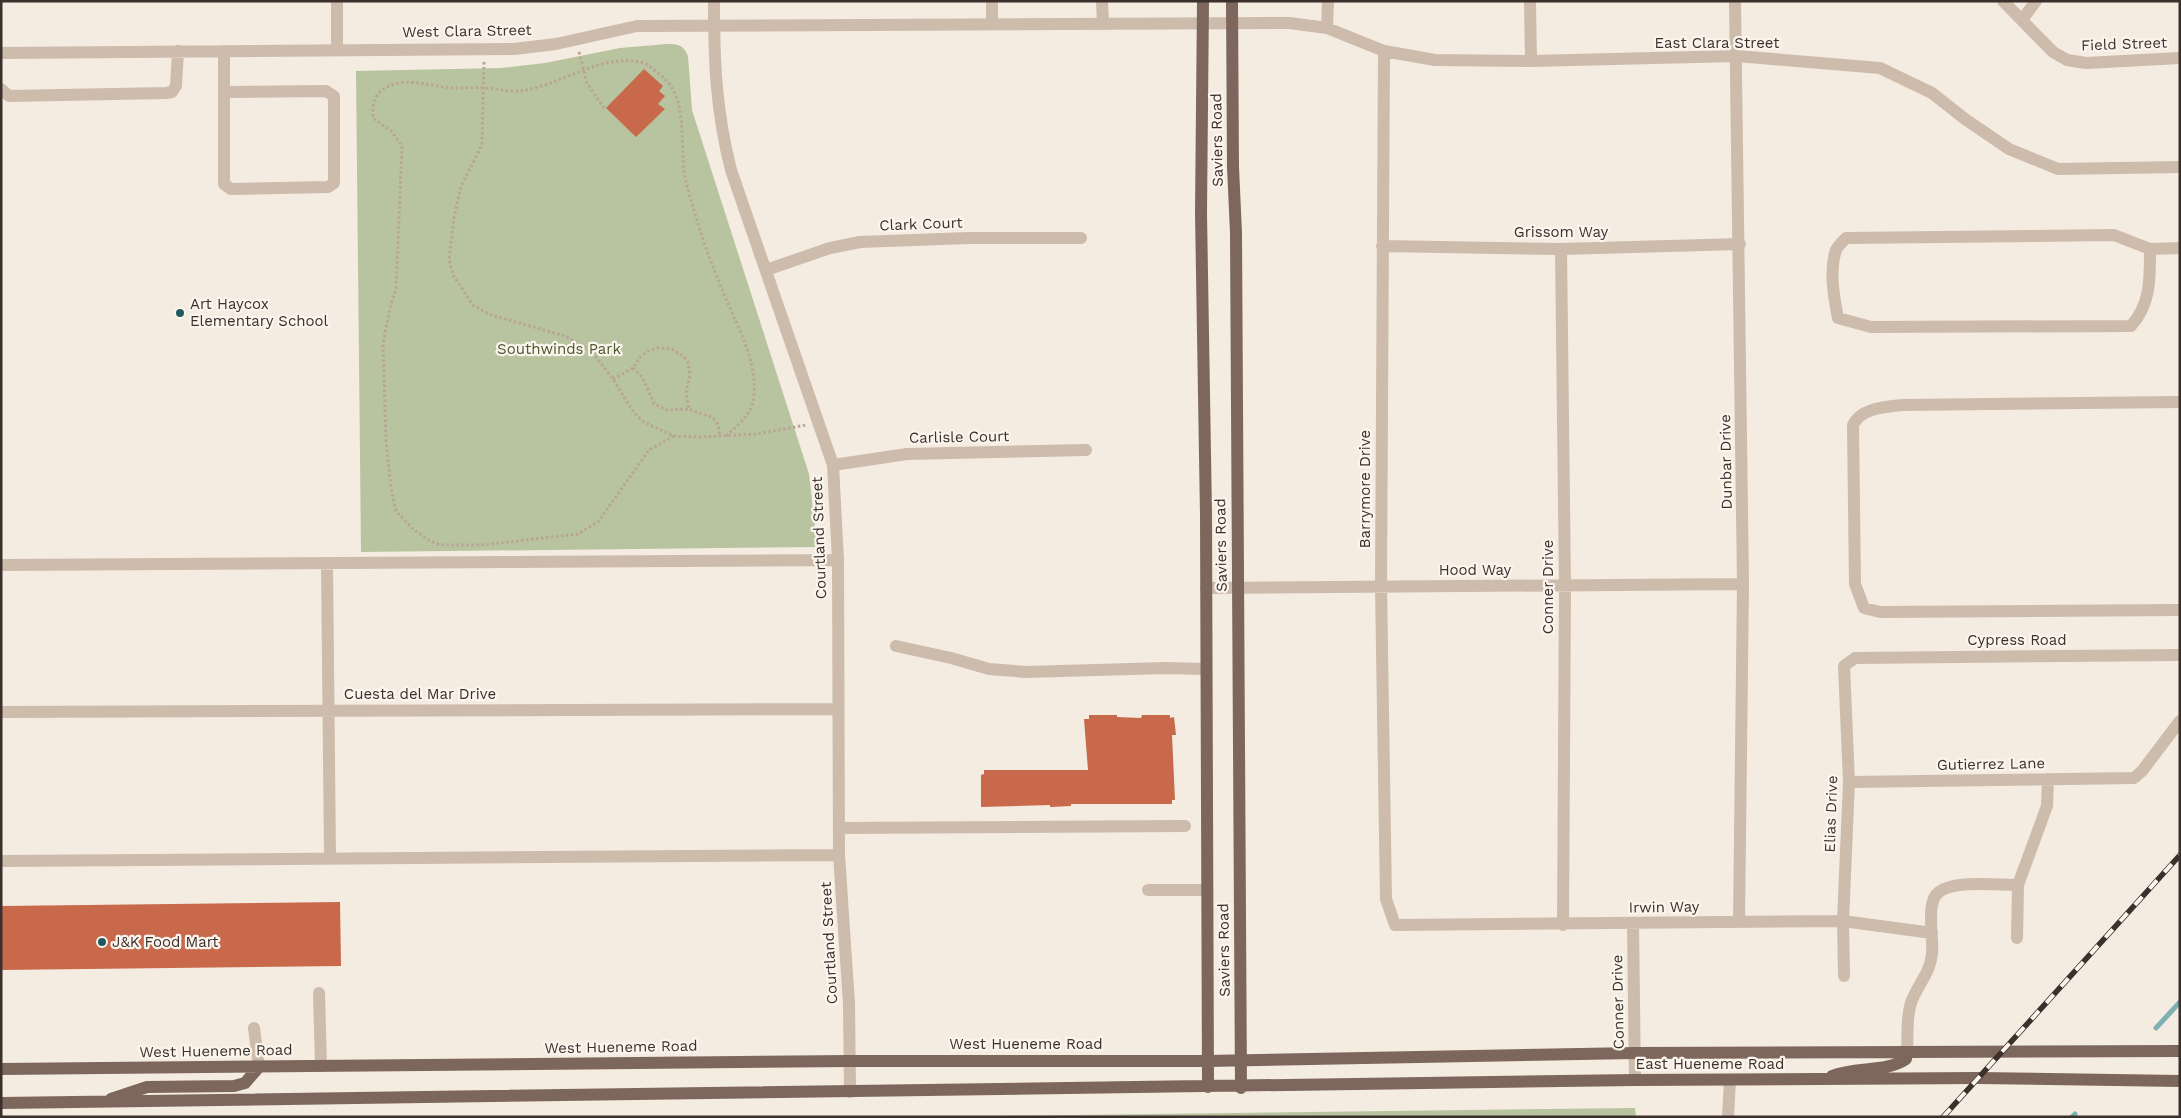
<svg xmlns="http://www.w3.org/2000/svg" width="2181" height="1118" font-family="'Work Sans',sans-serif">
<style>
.green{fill:#b8c4a0}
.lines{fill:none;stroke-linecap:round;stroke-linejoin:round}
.stream{stroke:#7fb0b2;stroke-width:5}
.building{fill:#c8694b}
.path{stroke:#b9a596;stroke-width:3;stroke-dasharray:2.5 2.5;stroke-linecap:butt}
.minor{stroke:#cdbbac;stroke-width:12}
.major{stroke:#7d675c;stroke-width:12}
.rail-casing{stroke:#3b302b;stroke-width:5.5}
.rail{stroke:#fbf5ee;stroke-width:4;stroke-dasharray:11;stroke-linecap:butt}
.poi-dot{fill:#1f5a5e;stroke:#fbf5ee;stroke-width:2}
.labels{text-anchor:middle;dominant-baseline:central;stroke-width:4.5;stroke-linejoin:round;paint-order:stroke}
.street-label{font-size:15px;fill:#3b302b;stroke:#fbf5ee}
.poi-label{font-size:15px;fill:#3b302b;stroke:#fbf5ee;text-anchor:start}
.park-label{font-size:15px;fill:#4a5a2e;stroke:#fbf5ee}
</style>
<rect width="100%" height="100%" fill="#f4ebe1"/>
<path class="green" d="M667 44C679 44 683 45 688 56L692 110 809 474 817 547 361 552 356 71 501 68 545 63 620 48Z
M1635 1108 1636 1117H908Z"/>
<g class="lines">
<path class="stream" d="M2156 1028 2180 1002
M2072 1117 2075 1114"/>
</g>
<path class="building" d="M644 69 663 86 659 91 665 96 658 104 665 109 636 137 606 108Z
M1089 715H1117V717L1141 718 1142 715H1170V718L1174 717 1176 735H1172L1175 800H1172V804H1071V806L1050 807V805L981 807V775L984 774V770H1088L1084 719H1089Z
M340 902 341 966 1 970V906Z"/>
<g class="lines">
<path class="path" d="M579 52 587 83 604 108
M484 62 482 145 461 186 454 217 449 259 453 275 473 305 491 315 565 336 591 351 613 379 634 413 644 422 674 436 701 437 756 434 806 425
M633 368 643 378 654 404 667 410 689 409
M613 379 633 368 641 356 648 351 657 348 671 349 683 356 688 362 690 375 686 393 689 409C707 418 718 412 720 436
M674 436 649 450 598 522 578 534 483 545H440L429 540 414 530 396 511 391 488 386 441 383 344 391 303 396 290 402 146 392 132 373 118C372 105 374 93 387 87 406 77 431 86 451 88 462 88 473 87 485 88 496 88 507 92 518 91 558 88 606 49 646 64 650 66 654 70 658 73 685 93 681 125 683 156 683 172 687 188 692 204 700 232 710 261 722 289 735 323 760 362 753 401 750 416 737 426 726 436"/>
<path class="minor" d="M337 1V50
M714 1C714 62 716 111 731 170L833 465 838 560 839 855 849 1004 850 1092
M992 1V24
M1102 1 1103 23
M1530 1 1531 61
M1735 1 1743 584 1739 922
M2003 1 2053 52 2067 60 2086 63 2180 58
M2022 20 2036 1
M1327 28 1328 1
M1384 51 1381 586 1386 899 1395 925 1843 921 1932 933
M1 53 514 49 556 44 637 26 1289 23 1327 28 1384 51 1435 60 1531 61 1737 56 1880 68 1932 93 1965 119 2009 149 2058 169 2180 167
M1 89 9 96 166 93 172 92 176 86 178 51
M224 92 326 91 334 96V183L328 187 231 189 224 184V51
M1382 246 1561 249 1740 244
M1561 249 1565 587 1563 925
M2150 249C2150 278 2151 304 2131 326L1871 327 1838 318C1834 298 1829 271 1836 250 1838 246 1843 241 1846 238L2114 235 2150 249 2180 248
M766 270 830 248 860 242 969 238H1081
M2180 402 1902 405C1885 407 1861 408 1853 425L1855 584 1864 608 1880 612 2180 610
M833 465 907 454 1086 450
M327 563 330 859
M1 565 838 560
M1206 588 1743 584
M896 646 951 658 989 669 1026 672 1165 668 1206 669
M1 712 838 709
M1849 782 2134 778 2142 771 2180 721
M839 828 1185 826
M1 861 839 855
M1148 890H1207
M1633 924 1635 1080
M2017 938 2018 885 2047 806 2048 779
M1844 976 1843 921 1849 782 1844 666 1855 658 2180 655
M319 993 321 1066
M254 1028 259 1067
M1907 1052C1908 1036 1906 1018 1911 1003 1917 985 1930 974 1932 954 1934 938 1925 902 1939 892 1955 880 1998 885 2018 885
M1728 1117 1730 1080"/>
<path class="major" d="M1203 1 1201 213 1206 515 1208 1087
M1232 1 1233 167 1236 233 1241 1088
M1 1069 850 1061H1208L1635 1053 2180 1051
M1832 1076C1856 1066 1885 1073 1906 1059L1907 1052
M111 1099 147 1087 234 1086 245 1083 259 1067
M1 1103 1635 1080 1978 1078 2180 1081"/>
<g class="rail-casing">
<path id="rail" d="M1943 1117 2180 855"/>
</g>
<use href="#rail" class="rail"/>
</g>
<g class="poi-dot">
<circle cx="180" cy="313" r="5"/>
<circle cx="102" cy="942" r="5"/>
</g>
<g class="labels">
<g class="street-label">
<text transform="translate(467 31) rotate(-1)">West Clara Street</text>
<text x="1717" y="43">East Clara Street</text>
<text transform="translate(2124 44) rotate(-2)">Field Street</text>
<text transform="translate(1217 140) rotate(-91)">Saviers Road</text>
<text transform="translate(921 224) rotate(-2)">Clark Court</text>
<text x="1561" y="232">Grissom Way</text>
<text transform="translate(959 437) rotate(-1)">Carlisle Court</text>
<text transform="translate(1726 462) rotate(-91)">Dunbar Drive</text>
<text transform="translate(1365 489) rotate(-90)">Barrymore Drive</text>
<text transform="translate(819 538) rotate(-92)">Courtland Street</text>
<text transform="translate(1221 545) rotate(-91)">Saviers Road</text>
<text x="1475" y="570">Hood Way</text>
<text transform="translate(1548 587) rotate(-90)">Conner Drive</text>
<text x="2017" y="640">Cypress Road</text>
<text x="420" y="694">Cuesta del Mar Drive</text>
<text transform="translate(1991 764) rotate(-1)">Gutierrez Lane</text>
<text transform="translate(1831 814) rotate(-88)">Elias Drive</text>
<text transform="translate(1664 907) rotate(-1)">Irwin Way</text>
<text transform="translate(829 943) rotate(-93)">Courtland Street</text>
<text transform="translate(1224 950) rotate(-91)">Saviers Road</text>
<text transform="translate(1618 1002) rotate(-91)">Conner Drive</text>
<text x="1026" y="1044">West Hueneme Road</text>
<text transform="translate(621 1047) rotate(-1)">West Hueneme Road</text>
<text transform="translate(216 1051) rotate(-1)">West Hueneme Road</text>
<text x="1710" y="1064">East Hueneme Road</text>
</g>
<g class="poi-label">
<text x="190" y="304">Art Haycox<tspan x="190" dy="17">Elementary School</tspan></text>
<text x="112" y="942">J&amp;K Food Mart</text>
</g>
<g class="park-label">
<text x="559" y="349">Southwinds Park</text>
</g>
</g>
<rect width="2181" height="1118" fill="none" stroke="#3b302b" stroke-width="5"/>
</svg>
